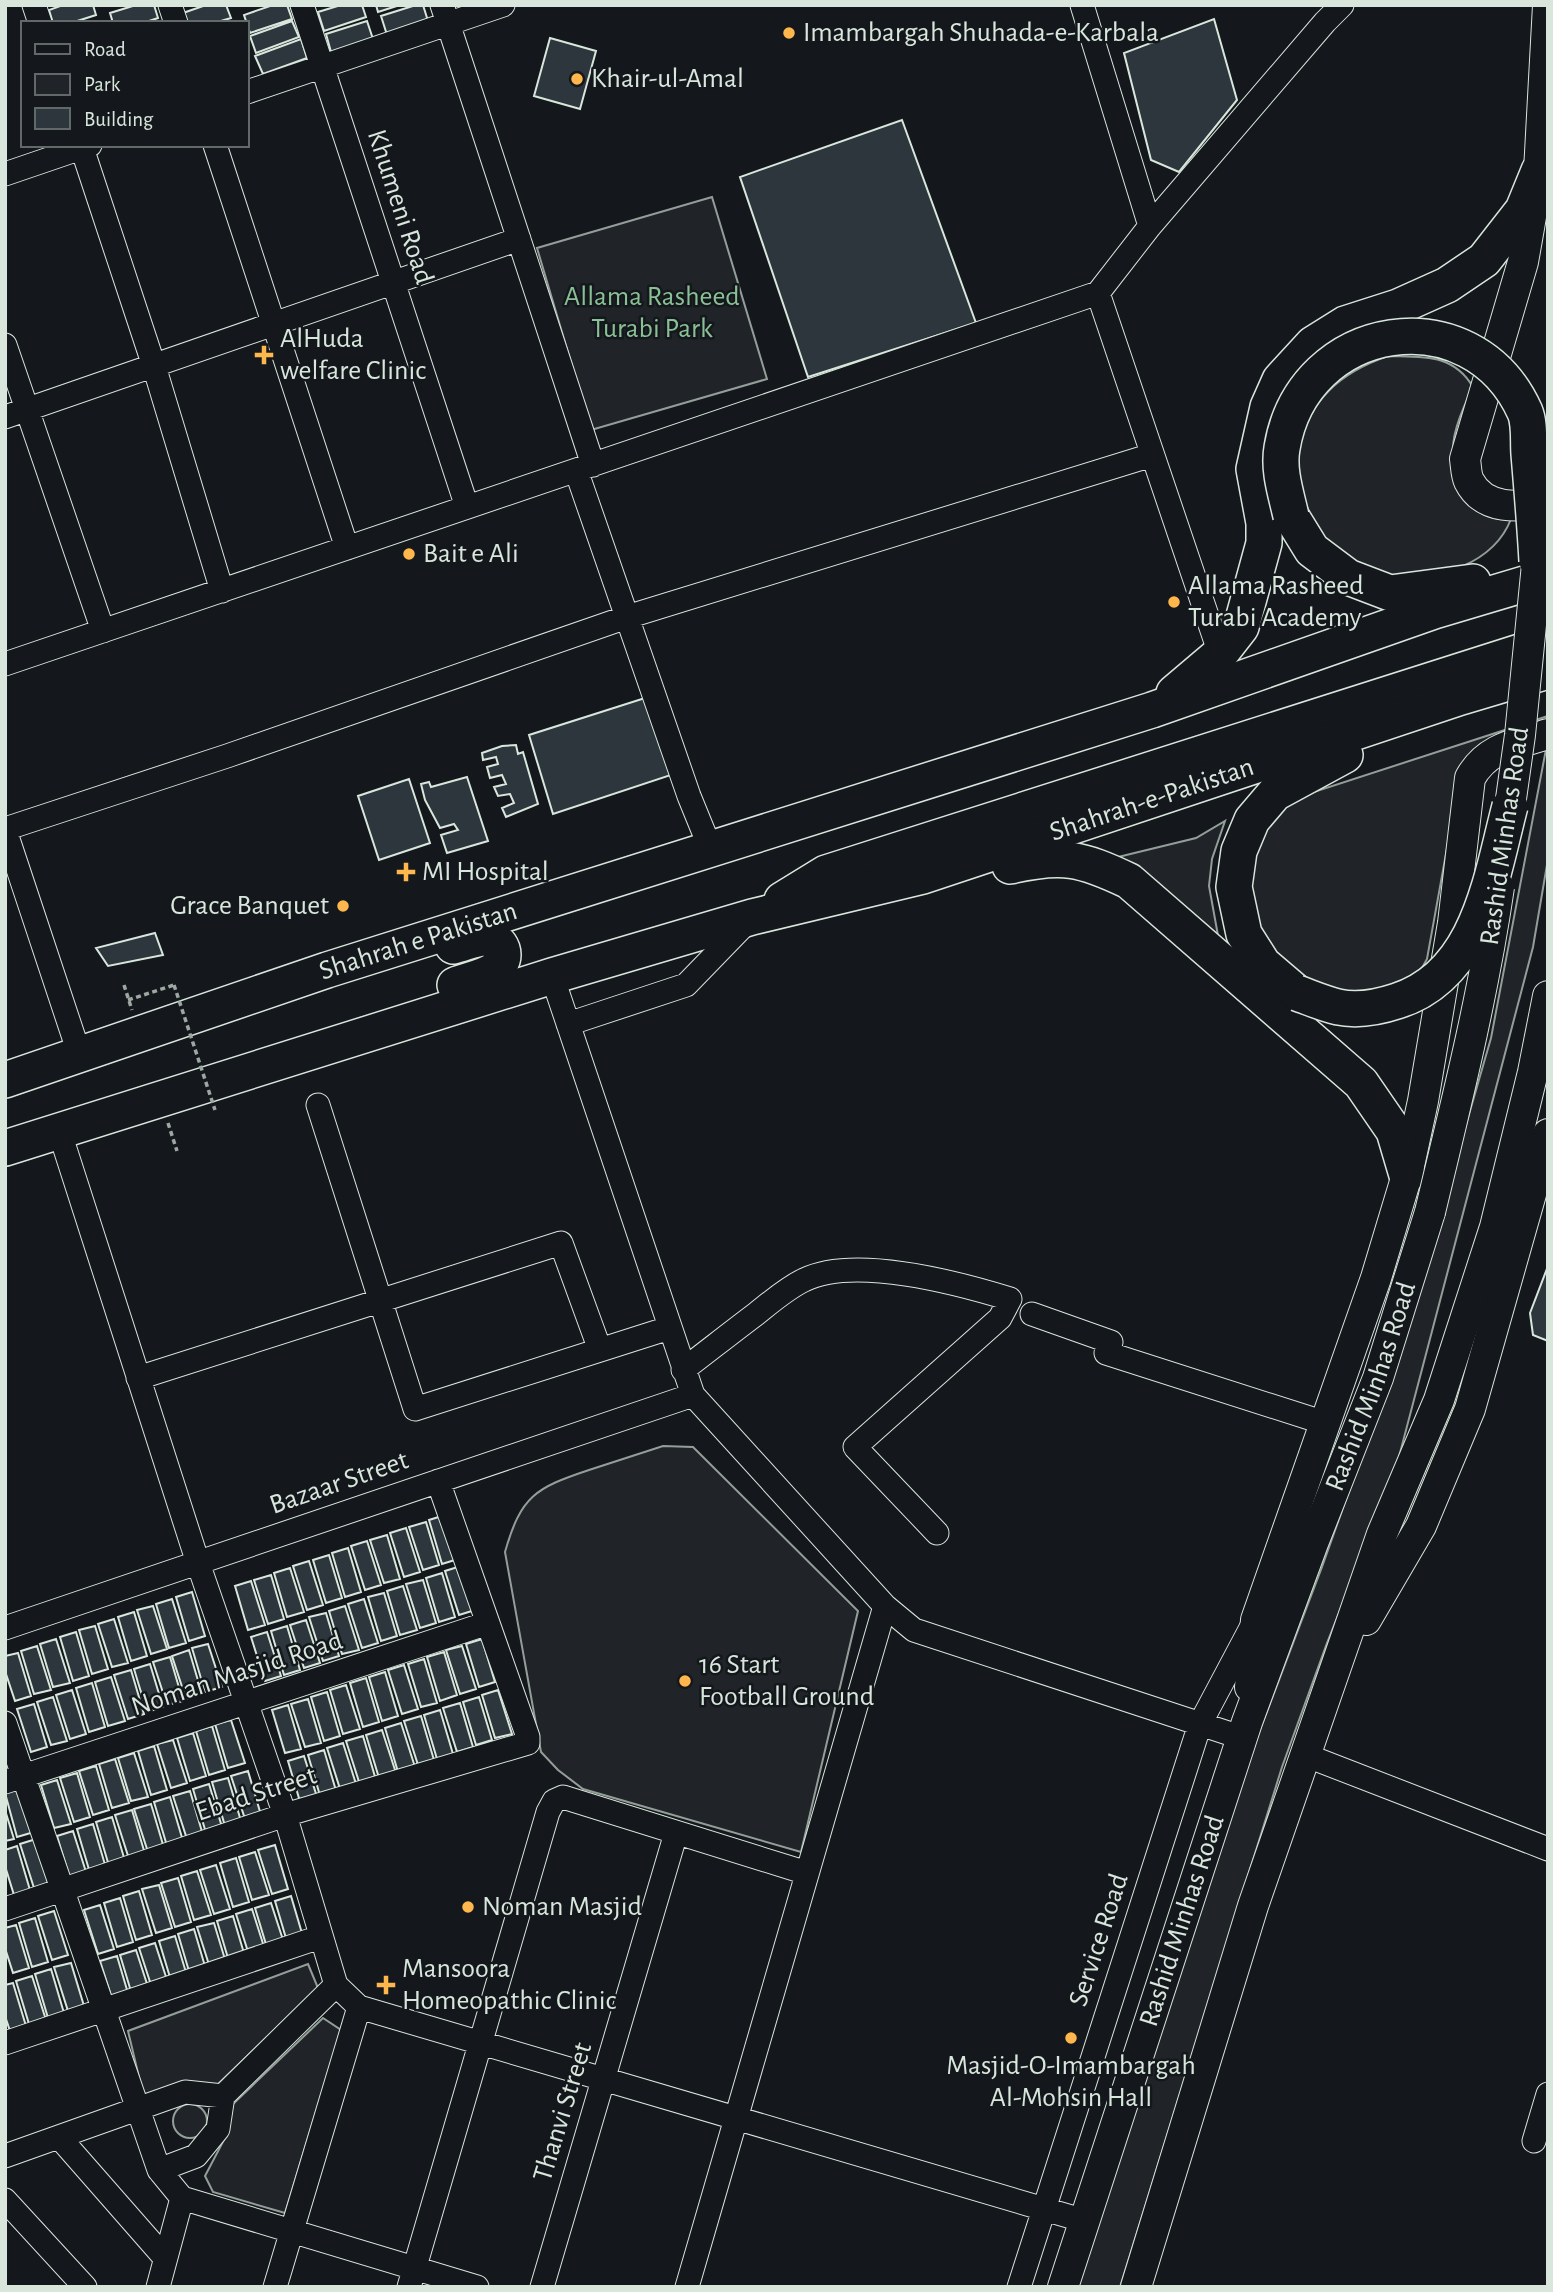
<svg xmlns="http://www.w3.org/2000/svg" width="1553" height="2292" font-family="'Alegreya Sans',sans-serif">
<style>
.green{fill:#202428;stroke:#939e99;stroke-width:2}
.building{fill:#2c363c;stroke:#d8e6dc;stroke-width:2}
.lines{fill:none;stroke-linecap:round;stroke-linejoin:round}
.minor-casing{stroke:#d8e6dc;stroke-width:25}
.major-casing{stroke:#d8e6dc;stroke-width:32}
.highway-casing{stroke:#d8e6dc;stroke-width:38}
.path{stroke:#9da8a2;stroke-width:3.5;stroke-dasharray:5 3.5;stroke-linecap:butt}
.minor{stroke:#14181c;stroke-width:23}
.major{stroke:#14181c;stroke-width:30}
.highway{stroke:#14181c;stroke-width:35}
.major-bridge-casing{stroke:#d8e6dc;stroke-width:32;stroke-linecap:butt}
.highway-bridge-casing{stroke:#d8e6dc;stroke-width:38;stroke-linecap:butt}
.path-bridge{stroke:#9da8a2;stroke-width:3.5;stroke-dasharray:5 3.5;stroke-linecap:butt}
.major-bridge{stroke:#14181c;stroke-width:30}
.highway-bridge{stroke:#14181c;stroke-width:35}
.poi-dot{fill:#ffb74d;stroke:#14181c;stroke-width:2.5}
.labels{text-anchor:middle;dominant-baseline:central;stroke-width:5;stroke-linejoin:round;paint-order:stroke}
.poi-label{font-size:28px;fill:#d8e6dc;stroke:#14181c;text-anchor:start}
.street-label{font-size:28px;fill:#d8e6dc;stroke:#14181c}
.park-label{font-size:28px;fill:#8ac095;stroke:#14181c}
</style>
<rect width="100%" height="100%" fill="#14181c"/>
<path class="green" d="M712 197 767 379 591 430 537 248Z
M1388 356C1422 357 1453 353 1473 387 1465 404 1453 429 1453 449 1453 486 1468 522 1511 519 1493 566 1438 577 1393 584L1316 539C1311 524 1295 485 1294 471 1294 464 1297 456 1299 450 1308 400 1341 372 1388 356Z
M1548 716V725L1486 744 1451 826 1427 959 1418 975 1387 990 1345 994 1312 982 1280 964 1265 947 1246 898 1253 842 1289 800Z
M1547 744 1548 859 1533 947 1395 1472 1327 1643 1282 1767 1120 2287H1075L1244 1772 1322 1567 1410 1319 1491 1038Z
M1225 821 1212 859 1209 886 1219 941 1118 857 1196 838Z
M663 1446 693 1447 858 1611 801 1852 583 1789 558 1770 541 1752 505 1552C521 1496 535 1488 589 1470 614 1462 638 1454 663 1446Z
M308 1964 318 1988 217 2085 144 2098 128 2031Z
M323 2018 341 2030 285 2213 213 2192 205 2176 226 2136 232 2105Z
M173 2121a17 17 0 1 1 34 0a17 17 0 1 1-34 0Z"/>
<path class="building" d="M63 5H93L96 15 71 23H53L49 10Z
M136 5H154L158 18 143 23H113L110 13Z
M206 5H226L231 18 214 23H186L183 13Z
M273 5H287L292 19 250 33 244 15Z
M341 5H362L366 17 324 31 318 12Z
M376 5H400L378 12Z
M416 5H423L428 21 387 35 381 16Z
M1214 19 1237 100 1179 172 1151 160 1124 53Z
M292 21 299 37 256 53 250 36Z
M367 21 373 39 331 52 326 34Z
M550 38 596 51 580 109 534 96Z
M301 39 307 58 263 74 255 56Z
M902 120 976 323 808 377 740 177Z
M645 698 674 774 553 814 529 735Z
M516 745 518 754 523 752 538 804 506 817 502 808 514 803 510 794 498 796 494 787 506 784 502 775 490 778 487 767 498 764 496 757 483 760 482 753 502 746Z
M467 777 488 841 447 853 441 835 458 830 454 824 440 828 425 800 421 784 429 782 431 787Z
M409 779 430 843 379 860 358 796Z
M155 933 163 955 108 966 96 948Z
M1548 1266V1341L1533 1335 1530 1313Z
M445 1515 458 1559 442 1564 429 1520Z
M426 1522 439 1565 423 1570 409 1527Z
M406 1528 420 1572 404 1577 390 1533Z
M387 1535 400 1579 384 1583 370 1540Z
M367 1541 381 1585 365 1590 351 1546Z
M348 1548 361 1592 345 1597 332 1553Z
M329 1555 342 1598 326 1603 313 1560Z
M309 1561 323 1605 307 1610 293 1566Z
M461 1566 475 1610 459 1615 445 1571Z
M290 1568 304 1612 287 1617 274 1573Z
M442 1573 455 1617 439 1622 426 1578Z
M271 1575 284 1619 268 1624 254 1580Z
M423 1580 436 1623 420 1628 406 1584Z
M251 1581 265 1625 248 1630 235 1586Z
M403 1586 417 1630 400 1635 387 1591Z
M192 1592 205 1636 189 1641 176 1597Z
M384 1593 397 1636 381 1641 368 1597Z
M172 1599 186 1643 169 1648 156 1604Z
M364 1599 378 1643 362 1648 348 1604Z
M153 1606 167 1649 151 1654 137 1610Z
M345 1606 359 1650 342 1654 329 1611Z
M134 1612 147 1656 131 1661 118 1617Z
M326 1613 339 1656 323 1661 309 1617Z
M114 1619 128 1663 112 1667 98 1624Z
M306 1620 320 1663 304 1668 290 1625Z
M95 1626 108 1669 92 1674 79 1630Z
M287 1626 300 1670 284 1675 271 1631Z
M76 1632 89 1676 73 1681 60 1637Z
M267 1632 281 1676 265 1681 251 1637Z
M56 1639 70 1683 53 1687 40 1644Z
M482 1639 495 1682 479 1687 466 1644Z
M208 1644 222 1687 205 1692 192 1648Z
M37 1646 51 1690 34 1694 21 1651Z
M462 1646 476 1689 460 1694 446 1650Z
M189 1650 202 1694 186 1699 172 1656Z
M444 1652 457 1695 440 1701 427 1657Z
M18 1653 31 1696 15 1701 5 1671V1656Z
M170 1657 183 1701 167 1705 153 1662Z
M424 1659 437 1703 421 1707 408 1664Z
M150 1664 163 1707 147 1712 134 1669Z
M404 1665 418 1709 402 1714 388 1670Z
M131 1670 144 1714 128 1719 114 1675Z
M385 1672 398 1716 382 1721 369 1677Z
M111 1677 125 1721 108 1726 95 1682Z
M366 1678 379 1722 363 1727 350 1683Z
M92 1683 105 1727 89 1732 76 1688Z
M346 1685 360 1729 343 1734 330 1690Z
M72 1690 86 1734 70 1739 56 1695Z
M498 1690 512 1734 495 1738 482 1695Z
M327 1692 340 1736 324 1741 311 1697Z
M53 1697 67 1741 51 1745 37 1702Z
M479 1697 492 1740 476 1745 463 1702Z
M308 1699 321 1743 305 1747 291 1704Z
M460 1703 473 1747 457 1752 443 1708Z
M34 1704 47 1747 31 1752 17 1709Z
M288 1705 301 1749 285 1753 272 1710Z
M440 1710 453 1754 437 1759 424 1715Z
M421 1716 434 1760 418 1765 404 1721Z
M231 1720 245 1763 228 1768 215 1724Z
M401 1723 415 1767 398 1772 385 1728Z
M212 1726 225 1770 209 1775 196 1731Z
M382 1730 396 1773 379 1778 366 1735Z
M193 1733 206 1776 190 1781 177 1738Z
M363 1736 376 1780 360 1785 346 1741Z
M173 1740 187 1783 171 1788 157 1744Z
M343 1743 357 1787 341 1792 327 1748Z
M154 1746 167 1790 151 1795 138 1751Z
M324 1750 337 1794 321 1799 308 1755Z
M134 1753 148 1797 131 1801 118 1758Z
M304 1756 318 1800 301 1805 288 1761Z
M115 1759 129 1803 112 1808 99 1764Z
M96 1766 109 1810 93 1815 79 1771Z
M248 1771 261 1815 245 1819 231 1776Z
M77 1773 90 1817 74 1822 60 1778Z
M228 1778 241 1821 225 1826 212 1782Z
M57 1780 71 1824 54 1828 41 1785Z
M209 1784 222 1827 206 1833 193 1789Z
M20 1788 34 1832 17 1837 5 1793Z
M190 1791 203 1835 187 1839 173 1796Z
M170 1797 183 1841 167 1846 154 1802Z
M151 1804 164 1848 148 1852 134 1809Z
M5 1810 14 1839 5 1841Z
M132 1810 145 1854 129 1859 115 1815Z
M112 1817 125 1861 109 1866 96 1822Z
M93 1824 106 1868 90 1873 77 1829Z
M73 1831 87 1875 70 1879 57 1836Z
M36 1839 50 1883 34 1888 20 1844Z
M275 1845 288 1889 272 1894 258 1850Z
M17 1846 30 1890 14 1895 5 1866V1850Z
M255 1852 269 1895 252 1900 239 1857Z
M236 1858 249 1902 233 1907 220 1863Z
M216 1865 230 1909 214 1914 200 1870Z
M197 1871 211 1915 194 1920 181 1876Z
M178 1878 191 1922 175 1927 161 1883Z
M159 1885 172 1928 156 1933 142 1889Z
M139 1891 152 1935 136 1940 123 1896Z
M291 1896 304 1940 288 1945 275 1901Z
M120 1898 133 1942 117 1947 104 1903Z
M271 1903 285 1946 268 1951 255 1908Z
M100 1905 114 1949 98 1954 84 1910Z
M252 1909 266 1953 250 1958 236 1914Z
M54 1911 68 1955 52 1960 38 1916Z
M233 1916 246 1960 230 1965 217 1921Z
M35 1918 48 1962 32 1967 19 1923Z
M214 1923 227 1966 211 1971 197 1927Z
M16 1925 29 1968 13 1973 5 1948V1928Z
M194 1929 207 1973 191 1978 178 1934Z
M175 1936 188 1979 172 1984 159 1941Z
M155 1943 169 1986 153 1991 139 1948Z
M136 1950 150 1993 133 1998 120 1955Z
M117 1956 130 2000 114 2005 100 1961Z
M71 1963 84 2006 68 2011 54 1967Z
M51 1969 64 2013 48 2018 35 1974Z
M32 1976 46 2020 29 2024 16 1981Z
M13 1983 26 2026 10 2031 5 2016V1985Z"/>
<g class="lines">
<g class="minor-casing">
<path id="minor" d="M34 5 40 23
M170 5 176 23
M302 5 467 507
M442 5 593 465
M1082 5 1150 226
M247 92 503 5
M81 145 154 366 222 591
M215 145 347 548
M5 174 90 145
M5 345 103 631
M5 417 519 239
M576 470 689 796 711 850
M1220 654 1098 293 1150 226 1325 22 1342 5
M5 664 1098 293
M5 829 227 756 627 617 1152 455
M5 830 80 1056
M552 976 693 1395 885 1606 914 1630 1243 1738
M568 1024 686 985 749 920
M318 1105 415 1409 600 1350
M59 1130 198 1563 285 1815 336 1985 359 2007 1085 2221
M1032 1314 1111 1342 1106 1353 1325 1423
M683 1370C708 1351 732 1332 756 1314 771 1302 787 1288 804 1280 854 1255 958 1283 1010 1299L1000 1318 855 1447 937 1533
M138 1378 561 1243 600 1350 669 1328
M5 1628 693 1395
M5 1723 159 2170 182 2198 477 2287
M1305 1755 1548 1849
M5 1782 488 1623
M5 1909 285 1815 528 1743V1737L438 1481
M5 2043 320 1937
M59 2137 165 2258
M1534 2141 1548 2094
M5 2156 185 2092 223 2096
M159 2170 196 2156 218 2129 223 2096 336 1985
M5 2200 85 2287
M158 2287 182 2198
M275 2287 359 2007
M409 2287 548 1812 554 1801 563 1797 807 1873
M542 2287 676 1833
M687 2287 885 1606
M1019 2287 1200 1724 1252 1626"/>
</g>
<g class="major-casing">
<g id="major">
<path d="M1548 5 1539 171 1523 262 1465 459C1466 465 1466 475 1469 481 1484 511 1519 507 1548 503"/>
<path d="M1366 1620 1421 1526 1470 1409 1548 1134"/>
<path d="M1250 1687 1256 1620 1376 1278 1407 1175 1423 1101 1453 923 1470 778C1487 747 1516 744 1548 734"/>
<path id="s1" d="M1063 2287 1247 1722 1313 1543 1378 1378 1430 1212"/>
<path d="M1136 2287 1253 1906 1382 1534 1439 1400 1495 1227 1533 1072 1548 996"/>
</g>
</g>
<g class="highway-casing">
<g id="highway">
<path d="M1291 516 1312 550 1348 577 1390 593 1473 582"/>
<path d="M1174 693 1220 654 1241 627 1264 543V523L1254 469 1268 407 1280 380 1313 344 1345 324 1398 307 1447 285 1484 260 1523 210 1539 171"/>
<path d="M1010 866C1062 854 1081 858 1129 881L1361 1083 1394 1131 1407 1175"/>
<path d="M782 900 826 873 1548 643"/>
<path d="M453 946C463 944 475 938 485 938 503 938 509 958 496 969 486 977 468 980 455 985"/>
<path d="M1297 993 1263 964 1244 934 1234 887 1239 851 1252 820 1275 793 1345 755"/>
<path id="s2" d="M5 1080 327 970 1152 710 1434 611 1548 577"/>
<path id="s3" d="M5 1148 552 976 752 917 923 876 1461 697 1548 671"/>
</g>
</g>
<path class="path" d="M124 985 132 1010
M128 1000 174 985
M168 1123 177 1151"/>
<use href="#minor" class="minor"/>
<use href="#major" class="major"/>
<use href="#highway" class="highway"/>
<g class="major-bridge-casing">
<path id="major-bridge" d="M1507 827 1520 735 1548 454
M1430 1212C1456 1104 1483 997 1499 887"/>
</g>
<g class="highway-bridge-casing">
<path id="highway-bridge" d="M1291 516C1286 494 1278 470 1282 448 1303 320 1472 294 1525 412 1530 424 1528 441 1529 454 1532 490 1535 525 1537 561
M1297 993C1311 998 1325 1004 1338 1007 1357 1011 1379 1007 1397 1001 1479 975 1491 878 1510 806"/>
</g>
<path class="path-bridge" d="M174 985 215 1110"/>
<use href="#major-bridge" class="major-bridge"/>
<use href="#highway-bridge" class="highway-bridge"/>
</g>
<g class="poi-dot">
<circle cx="789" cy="33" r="7"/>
<circle cx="577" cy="79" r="7"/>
<path d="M260.5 344.5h7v7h7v7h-7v7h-7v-7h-7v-7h7z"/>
<circle cx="409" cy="554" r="7"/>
<circle cx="1174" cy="602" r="7"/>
<path d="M402.5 861.5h7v7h7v7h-7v7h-7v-7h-7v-7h7z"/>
<circle cx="343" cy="906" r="7"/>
<circle cx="685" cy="1681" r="7"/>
<circle cx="468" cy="1907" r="7"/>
<path d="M382.5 1974.5h7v7h7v7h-7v7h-7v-7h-7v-7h7z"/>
<circle cx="1071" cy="2038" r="7"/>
</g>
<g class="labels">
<g class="poi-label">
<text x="803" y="33">Imambargah Shuhada-e-Karbala</text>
<text x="591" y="79">Khair-ul-Amal</text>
<text x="280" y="339">AlHuda<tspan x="280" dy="32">welfare Clinic</tspan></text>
<text x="423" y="554">Bait e Ali</text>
<text x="1188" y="586">Allama Rasheed<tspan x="1188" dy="32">Turabi Academy</tspan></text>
<text x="422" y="872">MI Hospital</text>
<text x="329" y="906" text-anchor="end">Grace Banquet</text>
<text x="699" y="1665">16 Start<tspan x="699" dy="32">Football Ground</tspan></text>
<text x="482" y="1907">Noman Masjid</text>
<text x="402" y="1969">Mansoora<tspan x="402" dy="32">Homeopathic Clinic</tspan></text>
<text x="1071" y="2066" text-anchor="middle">Masjid-O-Imambargah<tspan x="1071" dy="32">Al-Mohsin Hall</tspan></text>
</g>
<g class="street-label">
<text transform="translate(400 207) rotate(72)">Khumeni Road</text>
<text stroke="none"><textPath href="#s3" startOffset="1199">Shahrah-e-Pakistan</textPath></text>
<text transform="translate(1505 836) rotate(-82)">Rashid Minhas Road</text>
<text stroke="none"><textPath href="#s2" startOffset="436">Shahrah e Pakistan</textPath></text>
<text stroke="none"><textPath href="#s1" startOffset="952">Rashid Minhas Road</textPath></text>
<text transform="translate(339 1483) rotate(-19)">Bazaar Street</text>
<text transform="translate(237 1674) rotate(-18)">Noman Masjid Road</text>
<text transform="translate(256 1794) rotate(-18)">Ebad Street</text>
<text stroke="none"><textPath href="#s1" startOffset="385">Rashid Minhas Road</textPath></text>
<text transform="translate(1099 1940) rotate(-72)">Service Road</text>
<text transform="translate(563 2112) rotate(-73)">Thanvi Street</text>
</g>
<g class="park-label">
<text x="652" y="297">Allama Rasheed<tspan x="652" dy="32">Turabi Park</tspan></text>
</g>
</g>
<rect width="1553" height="2292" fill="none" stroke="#d8e6dc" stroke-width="14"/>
<rect x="21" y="21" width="228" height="126" fill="#14181c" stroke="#626a69" stroke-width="2"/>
<rect x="35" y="44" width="35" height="10" fill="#14181c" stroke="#626a69" stroke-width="2"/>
<text x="84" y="56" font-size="21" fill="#d8e6dc">Road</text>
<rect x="35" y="74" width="35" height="21" fill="#202428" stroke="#626a69" stroke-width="2"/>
<text x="84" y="91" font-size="21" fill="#d8e6dc">Park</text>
<rect x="35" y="108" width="35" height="21" fill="#2c363c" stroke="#626a69" stroke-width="2"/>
<text x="84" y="126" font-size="21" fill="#d8e6dc">Building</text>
</svg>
